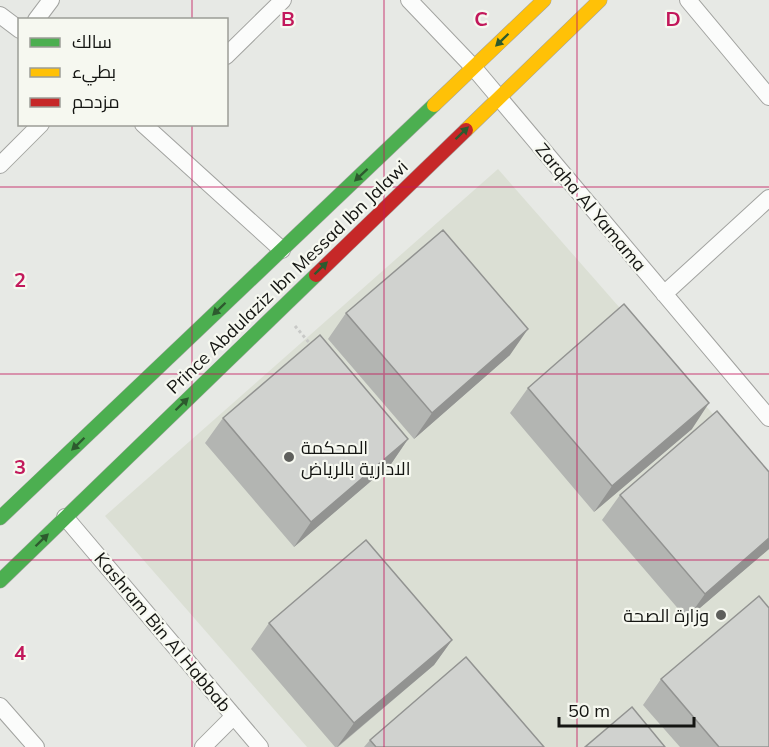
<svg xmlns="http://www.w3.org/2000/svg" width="769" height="747" font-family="Mulish,Cairo,sans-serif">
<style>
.built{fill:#dbdfd4}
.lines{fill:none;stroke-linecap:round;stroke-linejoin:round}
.street-casing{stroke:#a2a3a0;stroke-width:18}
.fast-casing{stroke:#a2a3a0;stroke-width:15}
.slow-casing{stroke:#a2a3a0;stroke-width:15}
.jam-casing{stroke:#a2a3a0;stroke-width:15}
.path{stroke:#c8c9c7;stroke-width:3;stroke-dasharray:3 3;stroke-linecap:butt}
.street{stroke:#fbfcfb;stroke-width:16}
.fast{stroke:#4caf50;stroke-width:14}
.slow{stroke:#ffc107;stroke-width:14}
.jam{stroke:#c62828;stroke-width:14}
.wall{fill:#b3b5b2}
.shaded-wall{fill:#929391}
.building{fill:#d0d2cf;stroke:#929391;stroke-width:1.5}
.oneway{fill:#2d5a2e}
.grid{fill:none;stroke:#c2185b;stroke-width:1.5;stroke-opacity:0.55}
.poi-dot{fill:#5e5f5c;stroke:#f6f8f0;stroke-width:2}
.labels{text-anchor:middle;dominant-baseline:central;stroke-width:4.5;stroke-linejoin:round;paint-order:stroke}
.street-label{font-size:18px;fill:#141512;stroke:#f6f8f0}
.poi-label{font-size:18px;fill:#141512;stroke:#f6f8f0;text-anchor:start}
.grid-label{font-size:20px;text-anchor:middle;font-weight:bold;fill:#c2185b;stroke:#f6f8f0;stroke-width:4.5;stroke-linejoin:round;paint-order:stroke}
</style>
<rect width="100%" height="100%" fill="#e7e9e5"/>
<path class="built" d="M498 169 769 478V747H307L105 516Z"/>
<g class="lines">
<g class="street-casing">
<path id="street" d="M409 0 474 68 769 418
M688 0 769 97
M0 15 20 30
M36 20 51 0
M226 56 283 0
M143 124 282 250
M0 165 41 124
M664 294 769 198
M65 517 260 747
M0 706 36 747
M203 747 234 716"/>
</g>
<g class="fast-casing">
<path id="fast" d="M0 518 434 105
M0 581 316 275"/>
</g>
<g class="slow-casing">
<path id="slow" d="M434 105 544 0
M466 130 600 0"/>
</g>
<g class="jam-casing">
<path id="jam" d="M316 275 466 130"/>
</g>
<path class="path" d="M295 326 312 346"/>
<use href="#street" class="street"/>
<use href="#fast" class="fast"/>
<use href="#slow" class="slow"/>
<use href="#jam" class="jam"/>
</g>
<path class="wall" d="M346 313 510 355 414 439 328 339Z
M528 388 692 429 594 512 510 413Z
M223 418 408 439 391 464 294 547 205 443Z
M620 495 769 549 687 619 602 520Z
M269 623 452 640 434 665 338 747H335L251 649Z
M661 679 769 747H680L643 705Z
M370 740 544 747H364Z"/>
<path class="shaded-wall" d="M528 329 510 355 414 439 432 413Z
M709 403 692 429 594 512 612 486Z
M408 439 391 464 294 547 311 522Z
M769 538V549L687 619 705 594Z
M452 640 434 665 337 747 354 723Z"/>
<path class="building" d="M443 230 528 329 432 413 346 313Z
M624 304 709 403 612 486 528 388Z
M320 335 408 439 311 522 223 418Z
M717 411 769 472V538L705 594 620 495Z
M366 540 452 640 354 723 269 623Z
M759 596 769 608V747H719L661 679Z
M466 657 544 747H376L370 740Z
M632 707 665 747H585Z"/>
<defs><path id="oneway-solid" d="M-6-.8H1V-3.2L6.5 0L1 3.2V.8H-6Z" transform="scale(1.5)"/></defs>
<g class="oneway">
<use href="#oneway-solid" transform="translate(502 40) rotate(136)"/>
<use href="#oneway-solid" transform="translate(462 133) rotate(-44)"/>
<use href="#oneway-solid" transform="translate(361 175) rotate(137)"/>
<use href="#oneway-solid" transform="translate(321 268) rotate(-44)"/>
<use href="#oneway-solid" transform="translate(219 309) rotate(136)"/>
<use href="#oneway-solid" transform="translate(182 404) rotate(-44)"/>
<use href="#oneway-solid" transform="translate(78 444) rotate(136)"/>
<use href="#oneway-solid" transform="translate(42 540) rotate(-44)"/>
</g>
<path class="grid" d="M192 0V20M384 0V747M577 0V747M192 124V747M0 187H769M0 374H769M0 560H769"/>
<g class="poi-dot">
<circle cx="289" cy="457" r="6"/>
<circle cx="721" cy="615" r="6"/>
</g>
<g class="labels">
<g class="street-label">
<text transform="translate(591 207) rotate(50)">Zarqha Al Yamama</text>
<text transform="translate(287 277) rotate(-44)">Prince Abdulaziz Ibn Messad Ibn Jalawi</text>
<text transform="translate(163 632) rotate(50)">Kashram Bin Al Habbab</text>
</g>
<g class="poi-label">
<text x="301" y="447">المحكمة<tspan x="301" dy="21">الادارية بالرياض</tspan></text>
<text x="709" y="615" text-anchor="end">وزارة الصحة</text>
</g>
</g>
<g class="grid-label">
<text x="288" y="26">B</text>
<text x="481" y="26">C</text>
<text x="673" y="26">D</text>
<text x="20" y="287">2</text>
<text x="20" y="474">3</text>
<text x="20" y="660">4</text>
</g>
<rect x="18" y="18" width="210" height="108" fill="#f6f8f0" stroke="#9c9d97" stroke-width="1.5"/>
<rect x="30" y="38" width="30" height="9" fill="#4caf50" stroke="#9c9d97" stroke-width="1.5"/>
<text x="72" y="48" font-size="18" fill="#141512">سالك</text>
<rect x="30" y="68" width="30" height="9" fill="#ffc107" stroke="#9c9d97" stroke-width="1.5"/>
<text x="72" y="78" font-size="18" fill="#141512">بطيء</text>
<rect x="30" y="98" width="30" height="9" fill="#c62828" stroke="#9c9d97" stroke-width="1.5"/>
<text x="72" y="108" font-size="18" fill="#141512">مزدحم</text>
<path d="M559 717v9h135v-9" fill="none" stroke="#141512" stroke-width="3"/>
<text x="568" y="717" font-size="18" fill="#141512" stroke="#f6f8f0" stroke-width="4.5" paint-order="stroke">50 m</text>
</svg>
